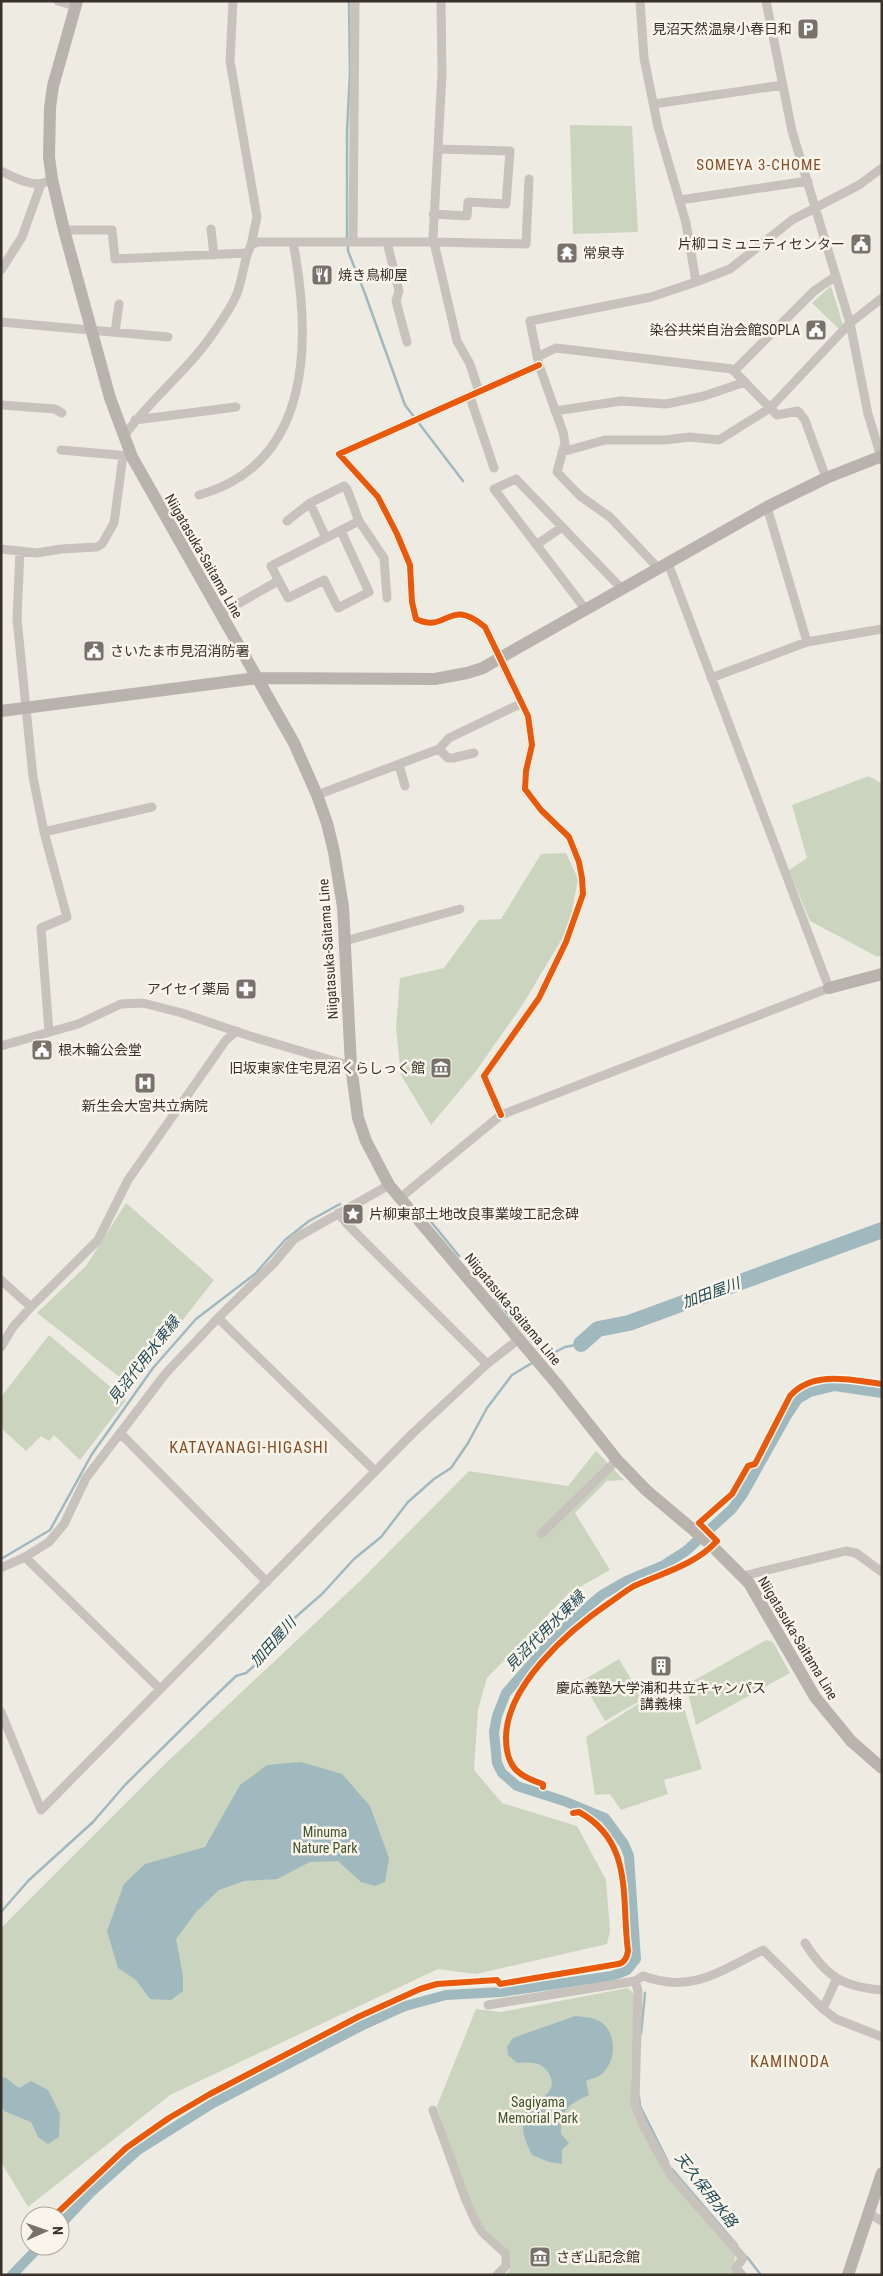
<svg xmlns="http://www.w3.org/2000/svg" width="883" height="2276" font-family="'Roboto Condensed','Noto Sans JP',sans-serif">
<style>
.green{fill:#cbd4be}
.water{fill:#a0b9be}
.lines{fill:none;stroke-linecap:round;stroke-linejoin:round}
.stream{stroke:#a0b9be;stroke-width:2.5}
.canal{stroke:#a0b9be;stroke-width:10}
.river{stroke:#a0b9be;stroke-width:16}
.street{stroke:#c7c3bc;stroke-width:9}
.secondary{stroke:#b8b3ac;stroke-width:12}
.cycleway-casing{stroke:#f9f5eb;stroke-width:9}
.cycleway{stroke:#e8590c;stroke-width:6}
.labels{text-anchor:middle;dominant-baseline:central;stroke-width:5;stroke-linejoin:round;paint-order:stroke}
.poi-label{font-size:14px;fill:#38312a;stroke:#f9f5eb;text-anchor:start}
.street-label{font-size:14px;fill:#38312a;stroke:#f9f5eb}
.park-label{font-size:14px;fill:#40552e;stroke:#f9f5eb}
.neighbourhood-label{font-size:15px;letter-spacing:1px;fill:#844d25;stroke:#f9f5eb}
.water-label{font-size:15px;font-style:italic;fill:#204a58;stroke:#f9f5eb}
.quarter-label{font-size:16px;letter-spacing:1px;fill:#844d25;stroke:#f9f5eb}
</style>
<rect width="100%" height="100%" fill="#eeebe3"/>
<path class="green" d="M570 125 632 126 638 232 573 234Z
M831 286 843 325 839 329 812 303Z
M869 776 882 784V956H876L810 921 789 870 807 858 792 805Z
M566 853 578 879 569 927 523 1004 476 1071 431 1125 401 1075 396 1028 400 978 444 968 479 920 501 919 541 854Z
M126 1203 214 1280 131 1386 37 1313 86 1266Z
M49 1335 126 1400 80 1460 54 1435 49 1441 41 1436 26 1451 1 1428V1397Z
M596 1451 624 1480 607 1481 575 1513 610 1570 569 1593 487 1678 478 1709 474 1770 502 1803 577 1826 606 1880 610 1931 607 1944 476 1974 438 1969 170 2095 28 2207 1 2162V1928L164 1765 361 1580 469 1471 568 1486Z
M766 1640 773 1642 790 1673 696 1725 686 1685Z
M619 1659 643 1699 605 1721 582 1681Z
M676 1680 702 1769 664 1780 668 1794 621 1810 610 1794 595 1795 586 1737Z
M628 1988 634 1994 631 2077 633 2108 663 2171 735 2254 734 2269 738 2275H505L510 2270 511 2254 484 2227 469 2204 437 2106 476 2009 501 2012Z"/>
<path class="water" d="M301 1762 342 1774 370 1806 389 1858 385 1882 375 1886 361 1882 338 1861 310 1862 277 1879 244 1881 219 1890 196 1912 176 1939 183 1976V1991L171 2000 150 1999 136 1980 118 1968 107 1931 124 1884 145 1864 205 1847 240 1785 267 1765Z
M575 2016C582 2017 589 2017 595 2019 616 2026 618 2057 604 2072 600 2077 592 2078 586 2081L589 2095C568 2104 561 2110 561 2134L569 2143 562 2150V2164L549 2162 532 2155C525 2141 520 2129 525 2114 530 2100 563 2096 548 2072 540 2061 530 2062 517 2063L508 2055 507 2047 513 2038Z
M1 2077 6 2078 19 2088 31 2081 48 2090 60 2114 59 2137 48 2144 38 2137 31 2122 4 2111 1 2102Z"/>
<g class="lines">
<path class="stream" d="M347 240V132L350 73 349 1
M348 245V251L364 291 405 405 463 481
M428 1218 459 1256
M495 1299 546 1357
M546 1357 565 1347 581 1344
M1 1559 50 1530 92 1454 153 1368 196 1319 255 1274 285 1240 309 1221 340 1204
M1 1912 29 1880 93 1822 125 1785 208 1703 236 1676 246 1673 254 1666 290 1622 322 1594 354 1559 381 1537 408 1502 434 1479 451 1468 468 1443 487 1408 512 1375 532 1363
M641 2034 645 1993
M639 2097 640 2106 668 2162
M672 2169 737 2245
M747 2257 761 2275"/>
<path class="canal" d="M60 2225 90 2193 138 2150 213 2103 361 2026 405 2006 446 1995 501 1992 612 1976 627 1970 636 1959 629 1856 624 1844 605 1818 564 1801 517 1786 502 1773 497 1763 494 1732 497 1716 506 1693 547 1646 579 1614 602 1595 626 1581 664 1565 686 1551 732 1509 743 1494 786 1417 798 1399 810 1392 835 1386 882 1393
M12 2275 40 2246"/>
<path class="river" d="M581 1344 598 1329 629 1323 882 1230"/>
<path class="street" d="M58 1 75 6
M233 1 230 61 257 217 251 245
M441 1 442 74 433 238 457 341 470 364 479 392
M640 1 644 58 658 127 686 223 696 282
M766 1 792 131 850 323 868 414 882 460
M654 104 783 85
M1 171C13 177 33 188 46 182
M680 200 808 181
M433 214 467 216 468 202 506 204 510 151 439 149
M211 229 214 255
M64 230H112L115 259 247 253
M353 242 355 1
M387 242 399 291 396 301 407 342
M1 270 22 237 41 184
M1 322 168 337
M115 332 119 304
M537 357 556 348 732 369 777 415 798 411 805 420 826 478
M734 371 814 291 836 276
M470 397 494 468
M1 405 55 409 62 413
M555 411 621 401 666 404 704 396 745 382
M135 420 236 407
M124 436C151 398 190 369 216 329 223 319 231 307 236 296 243 280 243 261 251 245L258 242H435L526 244 529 179
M61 450 129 456
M562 452 605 440H665L690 437 719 440 770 408 850 323 882 298
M199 495C314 463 311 337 293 242
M310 503 326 538
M767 507 807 642
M287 521 310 503 344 486 347 489 359 521 384 558 387 598
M341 531 369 592 338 608 324 580 288 598 271 566 359 521
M536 545 562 527
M1 549 37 553 61 549 97 547 102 544 114 523 123 456
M20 551 17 619 33 777 44 832 67 917 41 928 49 1032
M658 568 610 517 580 496 557 472 565 443 563 432 539 365 530 321 651 297 696 282 730 269 792 220 859 185 882 168
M586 610 494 489 516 479 622 589
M220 614 278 581
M711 678 807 642 882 629
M439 749 449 738 522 703
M399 765 405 786
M317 795 439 749 448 758H453L474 753
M44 832 152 807
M345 941 460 909
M1 1046 78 1024 121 1004 143 1003 182 1013 250 1036 351 1066
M501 1115 484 1076 539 998 566 942 583 894 582 878 579 862 569 837 541 810 525 789 526 771 532 745 528 716 485 627C448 596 448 634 416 619L412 602 410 565 397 534 378 497 339 454 539 365
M400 1198 501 1115 829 988 668 563
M338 1213 347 1224 487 1364 519 1339
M1 1280 31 1307
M218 1318 375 1471
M1 1347 13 1327 31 1307 98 1240 128 1180 226 1040 237 1031
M120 1433 267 1582
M541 1534 617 1460
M25 1557 160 1689
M1 1568 25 1557 49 1542 64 1524 86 1478 166 1373 218 1318 274 1263 294 1239 389 1185
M743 1576 846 1551 856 1553 882 1572
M1 1712 41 1810 413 1433 487 1364
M805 1943C826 1976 842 1987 882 1990
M635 1981 643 1976C692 1994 720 1971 763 1950L823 2009 836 2019 882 2037
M488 2005 635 1981 638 1991 635 2104 643 2125 670 2174 743 2258 736 2268 742 2275
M823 2009 837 1978
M433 2110 465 2198 476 2222 482 2232 506 2254V2266L497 2275
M868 2213 882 2221"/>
<path class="secondary" d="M77 1 53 86 50 108 49 157 52 179 64 230 110 398 132 457 294 743 317 795 327 823 334 852 343 907 351 1066 358 1118 366 1141 389 1185 556 1383 617 1460 646 1490 710 1544 749 1583 815 1697 851 1741 882 1768
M1 711 257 678 435 679 467 673 483 668 500 658 767 507 826 478 882 456
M829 988 882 974
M848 2275 882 2173"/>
<g class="cycleway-casing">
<path id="cycleway" d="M501 1115 484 1076 539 998 566 942 583 894 582 878 579 862 569 837 541 810 525 789 526 771 532 745 528 716 485 627C448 596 448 634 416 619L412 602 410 565 397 534 378 497 339 454 539 365
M543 1787V1784C517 1776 506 1766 506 1738 506 1686 568 1631 609 1603 617 1598 625 1591 634 1586 662 1573 695 1565 717 1541L699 1523 732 1494 748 1466 755 1464 790 1396C813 1370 851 1380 882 1384
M54 2216 126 2148 169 2118 210 2094 358 2017 420 1989 437 1984 497 1980 500 1984 618 1964C625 1963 627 1957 628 1951 621 1898 634 1842 579 1812L573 1813"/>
</g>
<use href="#cycleway" class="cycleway"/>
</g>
<defs>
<g id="parking-square" transform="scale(1.125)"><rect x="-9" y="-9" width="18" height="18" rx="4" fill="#78726b" stroke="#f9f5eb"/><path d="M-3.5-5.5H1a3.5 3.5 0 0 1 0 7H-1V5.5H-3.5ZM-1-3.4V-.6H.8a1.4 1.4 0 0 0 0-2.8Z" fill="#fff"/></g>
<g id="civic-square" transform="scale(1.125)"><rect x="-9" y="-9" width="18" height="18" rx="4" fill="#78726b" stroke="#f9f5eb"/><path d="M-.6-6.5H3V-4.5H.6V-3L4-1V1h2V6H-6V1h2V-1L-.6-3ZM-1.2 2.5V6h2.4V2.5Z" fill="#fff"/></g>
<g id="temple-square" transform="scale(1.125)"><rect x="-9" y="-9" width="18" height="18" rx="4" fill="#78726b" stroke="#f9f5eb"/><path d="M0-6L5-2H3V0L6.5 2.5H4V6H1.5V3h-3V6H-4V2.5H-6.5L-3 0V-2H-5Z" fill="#fff"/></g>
<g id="restaurant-square" transform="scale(1.125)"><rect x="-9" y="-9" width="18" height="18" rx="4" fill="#78726b" stroke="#f9f5eb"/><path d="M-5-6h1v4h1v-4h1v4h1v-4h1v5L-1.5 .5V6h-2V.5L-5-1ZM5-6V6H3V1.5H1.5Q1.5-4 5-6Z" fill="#fff"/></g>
<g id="pharmacy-square" transform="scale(1.125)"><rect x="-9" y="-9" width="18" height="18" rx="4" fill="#78726b" stroke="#f9f5eb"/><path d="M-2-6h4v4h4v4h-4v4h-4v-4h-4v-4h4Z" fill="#fff"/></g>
<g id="museum-square" transform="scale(1.125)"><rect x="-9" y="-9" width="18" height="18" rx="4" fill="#78726b" stroke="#f9f5eb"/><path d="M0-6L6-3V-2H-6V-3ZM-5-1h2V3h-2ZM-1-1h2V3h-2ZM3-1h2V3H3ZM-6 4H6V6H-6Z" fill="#fff"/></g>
<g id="hospital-square" transform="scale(1.125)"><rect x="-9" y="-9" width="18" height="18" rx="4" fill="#78726b" stroke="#f9f5eb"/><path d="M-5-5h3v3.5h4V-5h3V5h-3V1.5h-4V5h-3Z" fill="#fff"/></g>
<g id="sight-square" transform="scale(1.125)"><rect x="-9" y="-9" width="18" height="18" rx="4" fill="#78726b" stroke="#f9f5eb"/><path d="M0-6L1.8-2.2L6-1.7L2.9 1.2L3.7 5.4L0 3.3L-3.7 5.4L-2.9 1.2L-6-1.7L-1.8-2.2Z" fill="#fff"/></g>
<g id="building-square" transform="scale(1.125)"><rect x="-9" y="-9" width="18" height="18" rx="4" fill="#78726b" stroke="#f9f5eb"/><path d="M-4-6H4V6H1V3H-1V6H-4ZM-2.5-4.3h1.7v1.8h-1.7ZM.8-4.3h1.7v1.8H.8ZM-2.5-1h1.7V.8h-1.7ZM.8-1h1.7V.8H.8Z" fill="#fff"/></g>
</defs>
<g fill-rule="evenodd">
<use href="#parking-square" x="808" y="29"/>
<use href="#civic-square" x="861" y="244"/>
<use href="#temple-square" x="567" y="253"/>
<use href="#restaurant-square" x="322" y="275"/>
<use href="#civic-square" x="816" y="330"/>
<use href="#civic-square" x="94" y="651"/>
<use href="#pharmacy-square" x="246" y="989"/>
<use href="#civic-square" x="42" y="1050"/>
<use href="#museum-square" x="441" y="1068"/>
<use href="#hospital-square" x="145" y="1083"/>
<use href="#sight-square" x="353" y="1214"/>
<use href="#building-square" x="661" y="1666"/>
<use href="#museum-square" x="540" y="2257"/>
</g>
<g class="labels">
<g class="poi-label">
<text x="792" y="29" text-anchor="end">見沼天然温泉小春日和</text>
<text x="845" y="244" text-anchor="end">片柳コミュニティセンター</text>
<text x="583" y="253">常泉寺</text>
<text x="338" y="275">焼き鳥柳屋</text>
<text x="800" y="330" text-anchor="end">染谷共栄自治会館SOPLA</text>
<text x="110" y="651">さいたま市見沼消防署</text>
<text x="230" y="989" text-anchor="end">アイセイ薬局</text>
<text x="58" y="1050">根木輪公会堂</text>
<text x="425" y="1068" text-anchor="end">旧坂東家住宅見沼くらしっく館</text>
<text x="145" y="1106" text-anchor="middle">新生会大宮共立病院</text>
<text x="369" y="1214">片柳東部土地改良事業竣工記念碑</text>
<text x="661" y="1688" text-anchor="middle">慶応義塾大学浦和共立キャンパス<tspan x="661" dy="16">講義棟</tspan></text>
<text x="556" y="2257">さぎ山記念館</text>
</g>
<g class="street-label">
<text transform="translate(204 556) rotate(60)">Niigatasuka-Saitama Line</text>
<text transform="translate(328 949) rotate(-94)">Niigatasuka-Saitama Line</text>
<text transform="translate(513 1309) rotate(50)">Niigatasuka-Saitama Line</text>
<text transform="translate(798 1638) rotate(59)">Niigatasuka-Saitama Line</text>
</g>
<g class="park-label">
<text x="325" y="1832">Minuma<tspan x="325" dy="16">Nature Park</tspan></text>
<text x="538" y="2102">Sagiyama<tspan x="538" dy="16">Memorial Park</tspan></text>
</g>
<g class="neighbourhood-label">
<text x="759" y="165">SOMEYA 3-CHOME</text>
</g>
<g class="water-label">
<text transform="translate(711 1293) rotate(-20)">加田屋川</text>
<text transform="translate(144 1360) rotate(-52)">見沼代用水東縁</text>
<text transform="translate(545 1631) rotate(-45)">見沼代用水東縁</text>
<text transform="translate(273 1642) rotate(-48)">加田屋川</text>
<text transform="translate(706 2190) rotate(52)">天久保用水路</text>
</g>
<g class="quarter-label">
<text x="249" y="1447">KATAYANAGI-HIGASHI</text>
<text x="790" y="2061">KAMINODA</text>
</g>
</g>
<rect width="883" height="2276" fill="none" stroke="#38312a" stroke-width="5"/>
<g transform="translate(45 2231) rotate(88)"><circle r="24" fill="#f9f5eb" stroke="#aca79e"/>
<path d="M0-4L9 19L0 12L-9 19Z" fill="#78726b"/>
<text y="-8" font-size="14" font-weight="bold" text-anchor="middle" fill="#38312a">N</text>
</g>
</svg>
